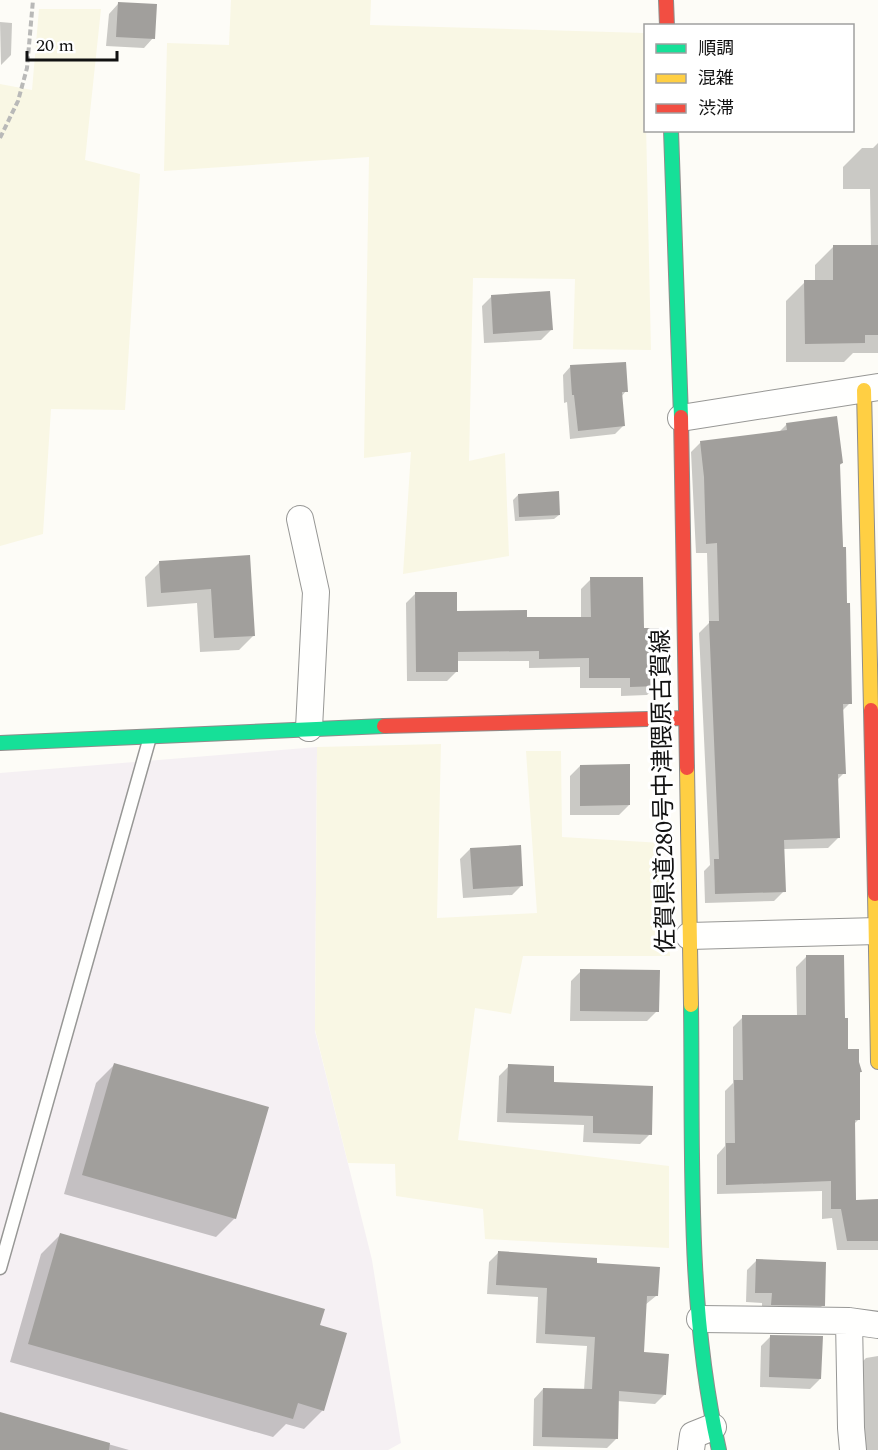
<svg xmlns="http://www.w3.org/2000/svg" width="878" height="1450" font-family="Spectral,'Noto Sans JP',serif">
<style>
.industrial{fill:#f5f0f3}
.farmland{fill:#f9f7e4}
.shadow{fill:#0003}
.building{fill:#a19f9c}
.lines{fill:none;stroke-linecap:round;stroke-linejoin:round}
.lane-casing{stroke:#979795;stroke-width:15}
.street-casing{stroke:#979795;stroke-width:28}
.fast-casing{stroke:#8e8d8b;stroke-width:16}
.slow-casing{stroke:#8e8d8b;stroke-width:16}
.jam-casing{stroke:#8e8d8b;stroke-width:16}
.path{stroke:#b9b9b8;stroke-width:4;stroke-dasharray:6 3;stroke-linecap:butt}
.lane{stroke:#fffffe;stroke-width:12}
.street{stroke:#fffffe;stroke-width:26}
.fast{stroke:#16e098;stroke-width:14}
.slow{stroke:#ffcf43;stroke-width:14}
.jam{stroke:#f24e42;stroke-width:14}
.labels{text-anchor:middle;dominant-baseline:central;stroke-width:6;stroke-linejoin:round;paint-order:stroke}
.street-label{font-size:24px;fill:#111;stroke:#fff}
</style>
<rect width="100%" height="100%" fill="#fdfcf7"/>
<path class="industrial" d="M317 747 315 1031 372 1260 401 1443 388 1450H0V773Z"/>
<path class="farmland" d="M231 0H371L370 25 644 33 651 350 573 349 575 279 473 278 469 461 505 453 509 556 403 574 411 452 364 458 369 157 164 171 167 43 229 45Z
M39 9H101L85 160 140 174 125 410 51 409 43 534 0 546V84L32 90Z
M441 744 437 918 537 913 526 751H561L562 837 662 843 670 956H523L511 1014 475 1008 458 1140 669 1166V1248L485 1239 483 1209 396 1196 395 1164 348 1163 315 1030 317 747Z"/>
<path class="shadow" d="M118 4 153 38 144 48 106 46 109 14Z
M0 22 12 23 11 55 1 65Z
M878 143V353H853L844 362H786V301L805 282H815V265L834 246H871L870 189H843V167L862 148H873Z
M492 296 551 330 541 340 484 343 482 306Z
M571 366 626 391 621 397 624 425 615 434 570 439 567 402 564 403 563 375Z
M787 424 842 463 839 466 850 703 842 711 844 773 837 780 838 838 828 848 783 849 784 891 774 901 705 903 704 871 710 865 699 633 709 623 707 553H696L691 452 701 442 778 433Z
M518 495 559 515 554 519 515 521 513 500Z
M248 557 254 635 239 650 200 652 197 603 147 607 145 577 159 563Z
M591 579 642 630 657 685 647 695 621 696V688H580V667L529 668V661H457V671L447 681H407L406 603 416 593 456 612 526 619H581V589Z
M580 766 629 805 619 815H570V776Z
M470 849 522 885 512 895 463 898 460 859Z
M806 957 843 1019 847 1051 858 1063 861 1072 858 1074 859 1119 854 1124 855 1201H878V1250H837L832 1218 822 1219V1191L717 1194V1155L725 1146V1091L733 1083V1027L743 1017 797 1016 796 967Z
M581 971 657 1011 647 1021H570L571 981Z
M115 1064 235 1218 216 1237 64 1194 96 1083Z
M509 1066 552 1084 650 1134 640 1144 583 1142 584 1125 497 1122 499 1076Z
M60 1235 318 1326 323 1410 304 1429 286 1424 273 1437 10 1362 41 1254Z
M499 1252 595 1264 656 1296 645 1305 642 1353 665 1394 655 1404 617 1401V1438L607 1448 533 1446 534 1399 543 1389 584 1390 587 1346 536 1343 538 1297 487 1294 489 1262Z
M757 1260 823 1305 813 1315 762 1314V1303L746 1302 747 1270Z
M771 1336 820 1379 810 1389 760 1387 761 1346Z
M878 1356V1450H863L861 1442 865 1438 854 1370 866 1358Z
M0 1413 129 1450H0Z"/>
<path class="building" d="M118 2 157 4 155 39 116 37Z
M833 245H878V335H865V343L805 344 804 280H833Z
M550 291 553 330 493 334 491 295Z
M626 362 628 392H622L625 426 578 431 574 395H572L570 365Z
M837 416 843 463 840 464 843 547H846L847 603H850L852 704H843L846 774H838L840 838 784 840 786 892 715 894 714 859H719L709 621H719L717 543 706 544 704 477 700 441 787 430 786 423Z
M559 491 560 515 519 517 518 494Z
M250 555 255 636 214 638 211 589 161 593 159 561Z
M590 577H643L644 628H659V686L630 687V678H589V658L539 659V651L458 652V672H416L415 592H457V611L527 610V617H591Z
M630 764V805L580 806V765Z
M521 845 523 886 473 889 470 848Z
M806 955H844L845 1018H848V1049H859V1062L862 1072H860V1120H855L856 1200 878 1199V1241H847L841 1209H831V1181L726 1185V1143H735L734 1080H743L742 1015H806Z
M580 969 660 970 659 1012 580 1011Z
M114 1063 269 1107 236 1219 82 1175Z
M508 1064 554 1066V1082L653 1086 652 1135 593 1133V1116L506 1113Z
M60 1233 325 1309 320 1325 347 1333 324 1411 298 1403 293 1419 28 1344Z
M498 1251 597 1258V1263L660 1267 658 1296H647L644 1352 669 1354 666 1395 619 1391 618 1439 542 1437 543 1388 592 1389 595 1337 545 1334 547 1288 496 1285Z
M756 1259 826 1262 825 1306 771 1305 772 1293H755Z
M770 1335 823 1336 821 1379 769 1377Z
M0 1412 110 1443 109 1450H0Z"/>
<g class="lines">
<g class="lane-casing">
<path id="lane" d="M0 1268 150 737"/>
</g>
<g class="street-casing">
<path id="street" d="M681 418 878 387
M300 519 316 592 309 728
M689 936 878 931
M700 1319 849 1321 878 1325
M849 1321 851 1428 853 1450
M691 1450 693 1435 713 1427"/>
</g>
<g class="fast-casing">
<path id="fast" d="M671 130 681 417
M0 743 384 726
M691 1005C693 1152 686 1306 719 1450"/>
</g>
<g class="slow-casing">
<path id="slow" d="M864 390 871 710
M687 768 691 1005
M875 894 878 1062"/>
</g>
<g class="jam-casing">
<path id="jam" d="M666 0 667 26
M681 417 687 768
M871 710 875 894
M384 726 685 718"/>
</g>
<path class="path" d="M0 138 18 101 27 68 33 0"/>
<use href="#lane" class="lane"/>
<use href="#street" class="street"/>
<use href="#fast" class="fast"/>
<use href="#slow" class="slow"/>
<use href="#jam" class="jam"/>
</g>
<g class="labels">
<g class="street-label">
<text transform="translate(664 791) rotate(-91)">佐賀県道280号中津隈原古賀線</text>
</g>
</g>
<rect x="644" y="24" width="210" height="108" fill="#ffffff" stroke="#a0a0a0" stroke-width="1.5"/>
<rect x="656" y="44" width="30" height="9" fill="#16e098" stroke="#a0a0a0" stroke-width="1.5"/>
<text x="698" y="54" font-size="18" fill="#111111">順調</text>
<rect x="656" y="74" width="30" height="9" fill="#ffcf43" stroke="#a0a0a0" stroke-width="1.5"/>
<text x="698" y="84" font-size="18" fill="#111111">混雑</text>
<rect x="656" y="104" width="30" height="9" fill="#f24e42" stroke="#a0a0a0" stroke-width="1.5"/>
<text x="698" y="114" font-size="18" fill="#111111">渋滞</text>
<path d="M27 51v9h90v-9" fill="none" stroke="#111111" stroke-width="3"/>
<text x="36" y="51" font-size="18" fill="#111111" stroke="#ffffff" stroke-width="4.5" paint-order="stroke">20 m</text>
</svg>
